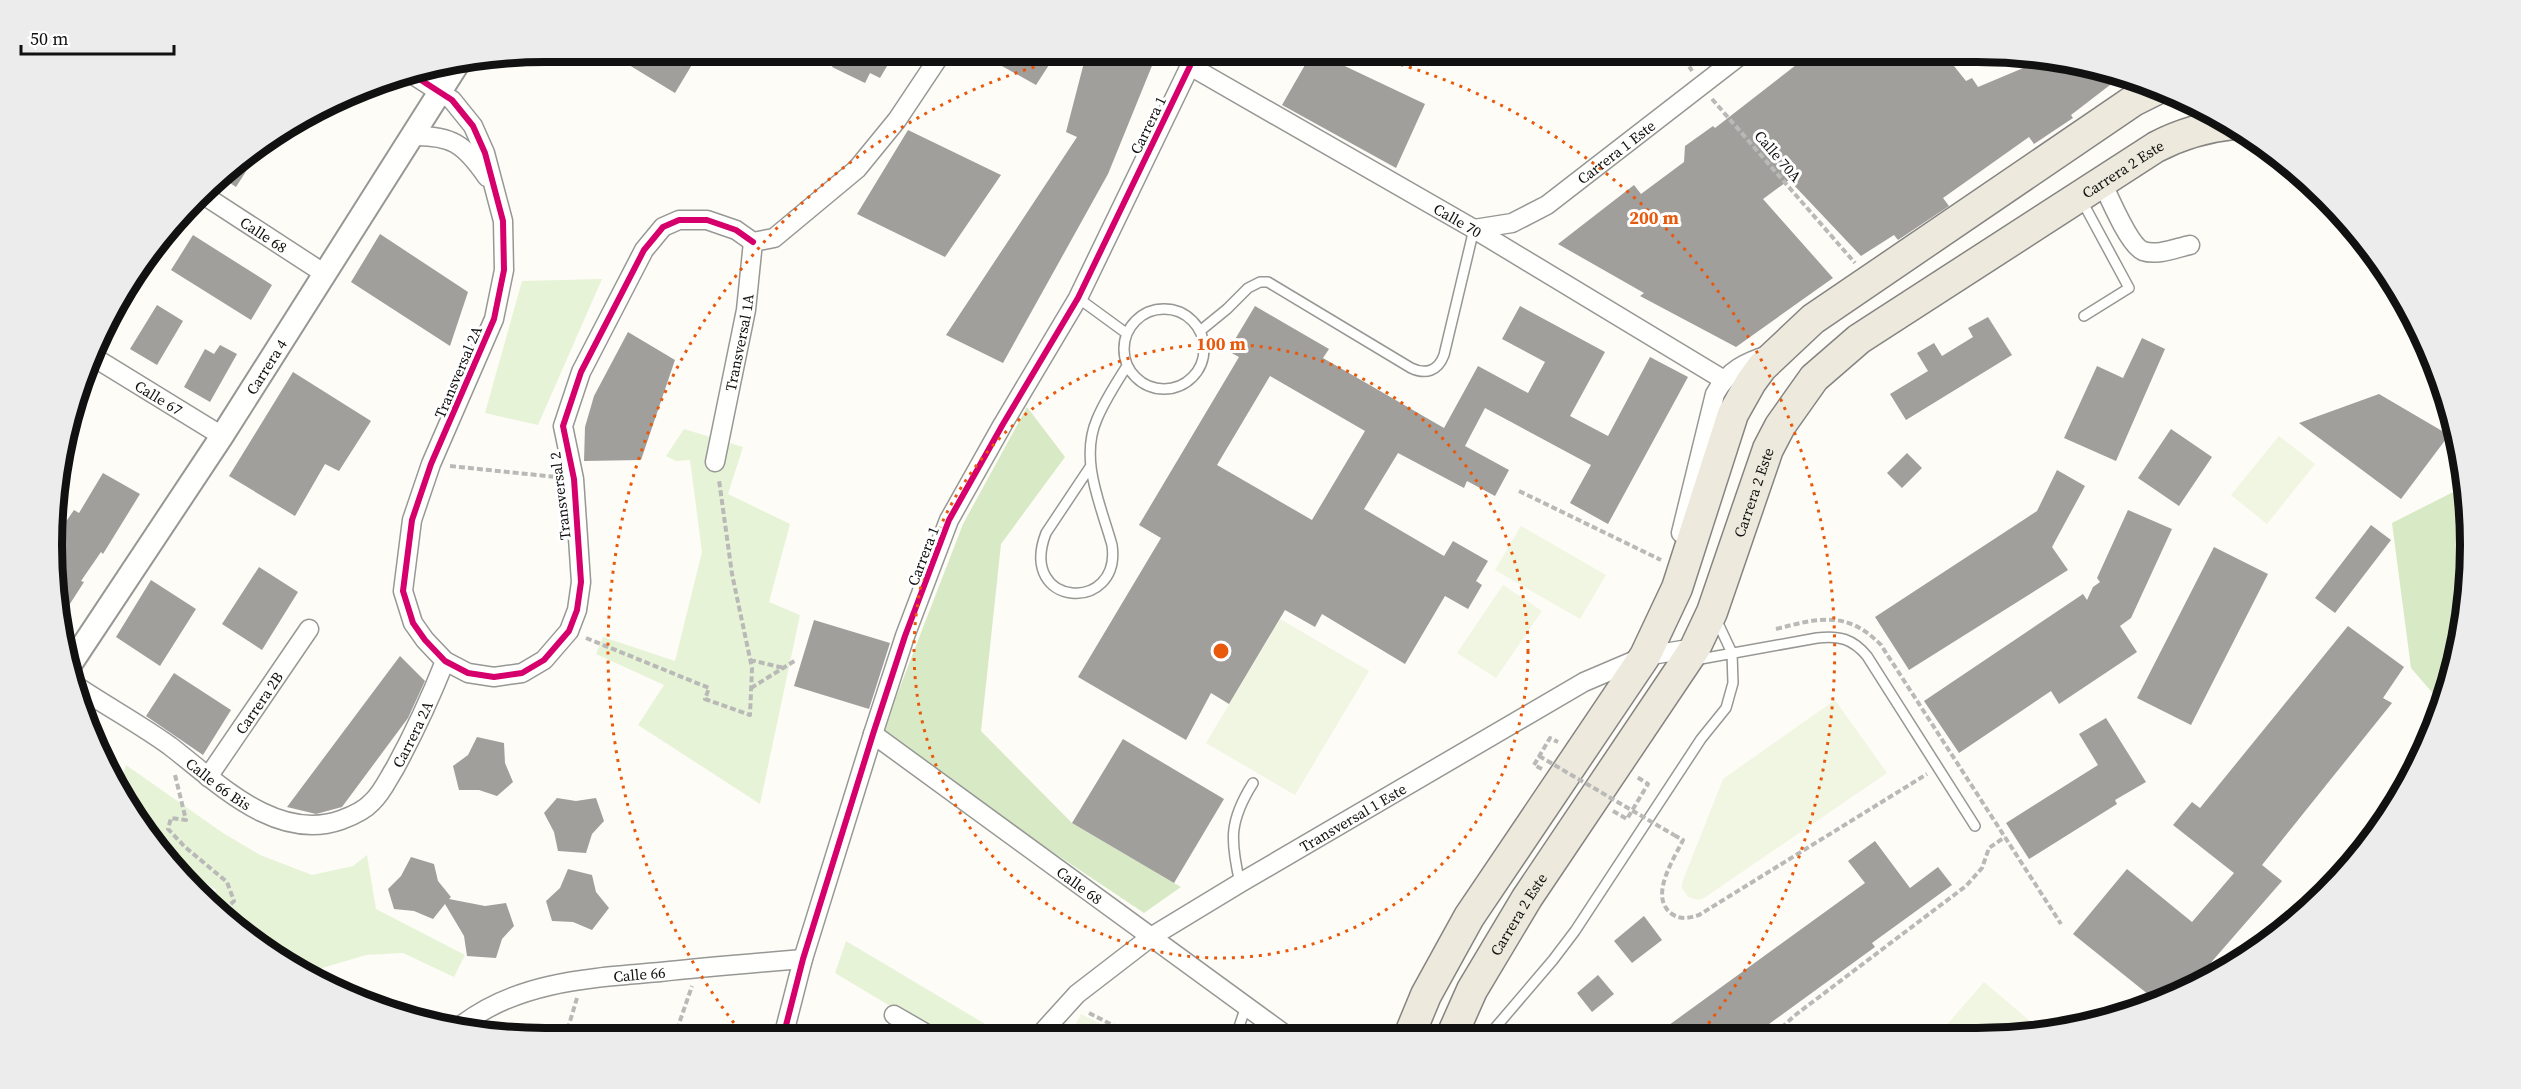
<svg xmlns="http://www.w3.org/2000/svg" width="2521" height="1089" font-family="'Source Serif 4',serif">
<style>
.green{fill:#e7f3d7}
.forest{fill:#d8eac5}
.pitch{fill:#f0f6e1}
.building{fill:#a19f9c;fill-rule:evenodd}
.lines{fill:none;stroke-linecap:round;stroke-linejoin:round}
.service-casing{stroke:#979795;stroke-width:12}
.minor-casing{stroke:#979795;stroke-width:21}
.tertiary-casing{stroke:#979795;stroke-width:26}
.primary-casing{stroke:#858482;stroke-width:33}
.path{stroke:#b9b9b8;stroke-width:4;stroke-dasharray:6 3;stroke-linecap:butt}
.service{stroke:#fffffe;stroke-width:9}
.minor{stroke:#fffffe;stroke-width:18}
.tertiary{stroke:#fffffe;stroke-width:22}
.primary{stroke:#ede9dc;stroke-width:30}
.path-bridge{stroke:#b9b9b8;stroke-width:4;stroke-dasharray:6 3;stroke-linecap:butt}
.cycleway-casing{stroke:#fff;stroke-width:10}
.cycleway{stroke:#d6006c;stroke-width:6}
.ring{fill:none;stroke:#e8590c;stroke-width:3;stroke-dasharray:3 6}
.labels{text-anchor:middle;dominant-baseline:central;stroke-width:6;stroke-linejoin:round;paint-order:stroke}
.street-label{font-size:15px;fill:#111;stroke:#fff}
.rim{fill:none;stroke:#111;stroke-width:8}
.centre{fill:#e8590c;stroke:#fff;stroke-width:3}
.ring-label{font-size:18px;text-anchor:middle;font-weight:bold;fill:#e8590c;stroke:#fff;stroke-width:6;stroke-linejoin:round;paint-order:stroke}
</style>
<rect width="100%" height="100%" fill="#fdfcf7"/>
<path class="green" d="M602 279 538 425 485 413 522 281Z
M684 429 743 447 728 494 790 524 769 602 800 615 760 804 638 725 664 685 596 654 603 637 675 661 702 552 690 460 676 461 666 456Z
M126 765 223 833 260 855 312 875 353 866 367 855 376 909 465 955 454 977 403 953 366 955 319 969 280 955 244 936 210 904 216 890 162 854 117 792Z
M846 941 1007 1037H942L835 973Z"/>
<path class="forest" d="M1027 407 1065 457 1001 544 981 731 1072 823 1181 887 1144 913 981 804 883 731 963 524Z
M2465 486C2476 558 2464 635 2443 705L2411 668 2392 523Z"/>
<path class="pitch" d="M2279 436 2315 464 2267 524 2231 495Z
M1521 526 1606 575 1580 619 1495 570Z
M1503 585 1542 611 1496 678 1457 653Z
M1280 619 1369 671 1295 795 1206 743Z
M1835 700 1887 773 1704 898 1698 900 1688 897 1682 888V883L1723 779Z
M1984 982 2044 1033 1939 1034Z
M1081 1014 1124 1036 1069 1037Z"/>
<path class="building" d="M606 51H675L693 63 675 93Z
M842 51H896L880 78 870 73 865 83 832 67Z
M975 51H1058L1036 85Z
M1087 51H1158L1108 174 1003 363 946 335 1077 137 1066 132Z
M1313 51 1425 104 1396 168 1282 105Z
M1814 51H1942L1966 81 1972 78 1978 87 2040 61 2123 75 2071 115 2073 118 2034 144 2029 137 1943 198 1949 206 1898 240 1894 235 1861 256 1789 180 1763 199 1833 278 1736 347 1640 296 1644 293 1558 244 1634 185 1641 194 1684 162 1685 146 1713 126 1715 128Z
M908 130 1001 175 945 257 857 214Z
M266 140 236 187 218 175 219 173Z
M380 234 468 292 450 346 351 282Z
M193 235 272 285 251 320 171 270Z
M157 305 183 321 157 365 130 349Z
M1255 306 1329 349 1323 358 1444 428 1478 366 1528 393 1545 362 1502 339 1520 306 1605 352 1570 416 1608 436 1650 357 1688 377 1608 524 1570 503 1591 465 1485 408 1465 446 1509 470 1495 496 1467 481 1464 488 1398 453 1364 509 1444 556 1453 541 1488 561 1476 581 1482 585 1468 609 1445 596 1405 664 1322 614 1315 627 1285 610 1229 704 1211 693 1186 740 1078 677 1161 538 1139 525 1239 357 1228 351ZM1270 376 1365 431 1312 520 1217 465Z
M1988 317 2012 355 1906 420 1890 394 1928 371 1917 353 1934 343 1942 356 1973 337 1968 328Z
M628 332 675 360 641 460 584 461 585 427 594 396Z
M2142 338 2165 349 2116 461 2064 438 2097 366 2123 378Z
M220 345 237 354 210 402 184 387 205 349 214 354Z
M293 372 371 421 339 471 325 464 295 516 229 476Z
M2379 394 2449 435 2401 499 2299 423Z
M2171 429 2212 457 2179 506 2138 478Z
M1907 453 1922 468 1902 488 1887 473Z
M2057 470 2085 486 2052 547 2068 570 1909 670 1875 617 2037 511Z
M103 473 140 494 103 554 101 552 81 581 84 582 59 621 51 543 74 510 79 513Z
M2128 510 2172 529 2131 618 2120 626 2137 652 2059 704 2051 691 1959 753 1924 701 2083 594 2087 600 2093 587 2100 582 2097 578Z
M2371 525 2391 540 2335 613 2315 598Z
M2214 547 2268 574 2191 725 2137 698Z
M259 567 298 592 262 650 222 624Z
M151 580 196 609 160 666 116 637Z
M814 620 890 643 869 709 794 686Z
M2348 626 2404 667 2383 698 2392 703 2262 865 2282 881 2188 989 2154 999 2073 934 2127 869 2192 922 2234 873 2173 825 2192 802 2200 808Z
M400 656 425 681 408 718 342 807 316 814 287 807Z
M174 673 231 710 203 755 146 716Z
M2106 718 2146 782 2115 800 2117 804 2029 859 2006 823 2098 765 2079 734Z
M477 737 504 743 505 763 513 782 497 796 479 790H459L453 766 468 755Z
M1123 739 1224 799 1174 883 1072 823Z
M557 798 576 801 596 798 604 821 592 834 586 853 558 851 554 832 544 813Z
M1875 841 1910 888 1938 867 1952 885 1872 943 1875 947 1754 1035H1676L1669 1025 1865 883 1848 861Z
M411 857 434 864 438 881 451 897 449 899 485 906 506 903 514 926 502 939 496 958 467 956 464 936 445 904 433 919 414 911 394 909 388 889 401 876Z
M568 869 592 875 596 892 609 908 592 930 573 922 552 921 546 901 560 888Z
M1644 916 1662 940 1632 963 1614 941Z
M1598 975 1614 994 1592 1012 1577 993Z"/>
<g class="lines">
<g class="service-casing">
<path id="service" d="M2082 201 2129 288 2084 316
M1078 298 1126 333
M1124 349a40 40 0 1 1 80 0a40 40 0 1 1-80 0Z
M1200 331 1227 309 1248 288 1260 282H1268L1411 368C1426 375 1438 371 1444 355L1474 229
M1090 467 1046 533C1017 608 1122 614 1112 545 1101 505 1079 460 1097 419 1105 400 1116 383 1127 366
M1695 660 1817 638C1839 635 1853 639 1867 656L1975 826
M1240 883C1230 840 1229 821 1253 783
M1489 1035 1553 960 1575 931 1701 739 1726 708 1733 683 1732 653 1716 619
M1236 1036 1246 1006"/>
</g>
<g class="minor-casing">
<g id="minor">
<path id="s1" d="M1190 66 1474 229 1724 380"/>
<path d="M410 73 452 100 473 126 485 153 503 221 504 270 494 319 431 464 412 520 403 591 413 623 425 640 445 661 468 673 494 677 522 673 544 660 569 631 577 610 581 582 574 479 563 426 581 372 644 250 663 227 679 220H707L736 230 753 242"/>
<path d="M412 136C452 135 464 144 487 177"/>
<path d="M2102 182C2109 197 2129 245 2143 251 2157 256 2176 248 2190 245"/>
<path id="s2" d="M202 194 325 274"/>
<path id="s3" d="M1474 229 1512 223 1547 205 1746 51"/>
<path d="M753 242 774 238 857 169 897 120 943 51"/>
<path id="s4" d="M95 358 222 436"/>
<path id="s5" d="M715 462 746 310 753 242"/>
<path d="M1681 533 1715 394C1728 370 1746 362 1771 354"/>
<path id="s6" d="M78 687C108 707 141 725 170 746 217 782 276 843 341 820 352 816 364 811 372 802 382 793 388 779 395 768 414 733 430 699 445 661"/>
<path id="s7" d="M873 734 1287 1036"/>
<path id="s8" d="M208 777 309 629"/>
<path d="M894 1015 932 1037"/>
<path id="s9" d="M463 1024C520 981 591 978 660 972 707 967 755 963 803 959"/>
<path d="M783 1037 803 959 873 734 905 636 949 520 1003 424 1078 298 1190 66 1193 51"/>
<path id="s10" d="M1038 1037 1077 994 1151 937 1240 883 1584 682 1645 656 1695 648"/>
</g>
</g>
<g class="tertiary-casing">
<g id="tertiary">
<path id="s11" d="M70 665 222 436 457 65"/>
</g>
</g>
<g class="primary-casing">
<g id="primary">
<path id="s12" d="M1452 1035 1472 990 1527 898 1695 648 1712 612 1768 449 1780 426 1814 378 1859 339 2156 147C2181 134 2204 127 2233 124"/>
<path d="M1409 1036 1426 995 1469 917 1645 656 1677 588 1733 414 1751 382 1762 367 1813 319 2133 101 2159 88"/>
</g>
</g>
<path class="path" d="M1680 51 1692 71
M1712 99 1855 263
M450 466 556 477
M1519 491 1661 560
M1776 629C1819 618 1847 610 1881 645L2061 924
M586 638 709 688 705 699 750 715 752 668 732 574 719 480
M750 660 784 668
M751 688 796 660
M1542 769 1534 765 1550 738 1558 742
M175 775 186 820 171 818 168 829 185 847 227 882 234 901 220 914
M1613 811 1627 819 1648 784 1637 777
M1674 835 1683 840C1674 859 1648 897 1672 914 1681 920 1689 918 1699 915L1927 774
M1089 1013 1134 1036
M1775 1034 1794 1016 1966 886 1982 868 1989 848 2005 837
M1134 1036 1140 1025
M565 1038 577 998
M674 1038 692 986"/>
<use href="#service" class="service"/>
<use href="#minor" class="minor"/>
<use href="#tertiary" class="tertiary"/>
<use href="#primary" class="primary"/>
<path class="path-bridge" d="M1539 756 1674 835"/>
<g class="cycleway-casing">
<path id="cycleway" d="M410 73 452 100 473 126 485 153 503 221 504 270 494 319 431 464 412 520 403 591 413 623 425 640 445 661 468 673 494 677 522 673 544 660 569 631 577 610 581 582 574 479 563 426 581 372 644 250 663 227 679 220H707L736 230 753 242
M783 1037 803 959 873 734 905 636 949 520 1003 424 1078 298 1190 66 1193 51"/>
</g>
<use href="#cycleway" class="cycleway"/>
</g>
<g class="ring">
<circle cx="1221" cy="651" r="307"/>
<path d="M745 1037A613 613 0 0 1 1094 51M1348 51A613 613 0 0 1 1701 1033"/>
</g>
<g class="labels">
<g class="street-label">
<text transform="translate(1148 125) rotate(-64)">Carrera 1</text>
<text stroke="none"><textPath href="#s3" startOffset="165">Carrera 1 Este</textPath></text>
<text transform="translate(1778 156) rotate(49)">Calle 70A</text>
<text stroke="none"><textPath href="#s12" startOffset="1128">Carrera 2 Este</textPath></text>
<text stroke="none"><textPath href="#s1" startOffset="309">Calle 70</textPath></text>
<text stroke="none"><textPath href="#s2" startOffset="74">Calle 68</textPath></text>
<text stroke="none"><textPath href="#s5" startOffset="122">Transversal 1A</textPath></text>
<text stroke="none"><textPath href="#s11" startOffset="357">Carrera 4</textPath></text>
<text transform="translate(458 372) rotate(-67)">Transversal 2A</text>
<text stroke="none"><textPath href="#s4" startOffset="75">Calle 67</textPath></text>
<text stroke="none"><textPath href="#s12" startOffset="624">Carrera 2 Este</textPath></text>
<text transform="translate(560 496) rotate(-97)">Transversal 2</text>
<text transform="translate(923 556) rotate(-69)">Carrera 1</text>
<text stroke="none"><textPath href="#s8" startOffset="90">Carrera 2B</textPath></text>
<text stroke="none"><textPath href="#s6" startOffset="420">Carrera 2A</textPath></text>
<text stroke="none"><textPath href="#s6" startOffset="171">Calle 66 Bis</textPath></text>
<text stroke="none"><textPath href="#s10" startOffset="386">Transversal 1 Este</textPath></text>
<text stroke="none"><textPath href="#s7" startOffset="256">Calle 68</textPath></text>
<text stroke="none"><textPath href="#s12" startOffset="138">Carrera 2 Este</textPath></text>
<text stroke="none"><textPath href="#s9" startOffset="186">Calle 66</textPath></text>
</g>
</g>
<path d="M0 0H2521V1089H0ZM545 62H1977A483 483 0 0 1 2460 545V545A483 483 0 0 1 1977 1028H545A483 483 0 0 1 62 545V545A483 483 0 0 1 545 62Z" fill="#ececec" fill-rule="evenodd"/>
<path class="rim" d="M545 62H1977A483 483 0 0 1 2460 545V545A483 483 0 0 1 1977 1028H545A483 483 0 0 1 62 545V545A483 483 0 0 1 545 62Z"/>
<circle cx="1221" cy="651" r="9" class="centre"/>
<g class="ring-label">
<text x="1654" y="224">200 m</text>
<text x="1221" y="350">100 m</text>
</g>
<path d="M21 45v9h153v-9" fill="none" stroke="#111111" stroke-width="3"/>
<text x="30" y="45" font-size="18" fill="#111111" stroke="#ffffff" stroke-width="4.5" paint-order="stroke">50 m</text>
</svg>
